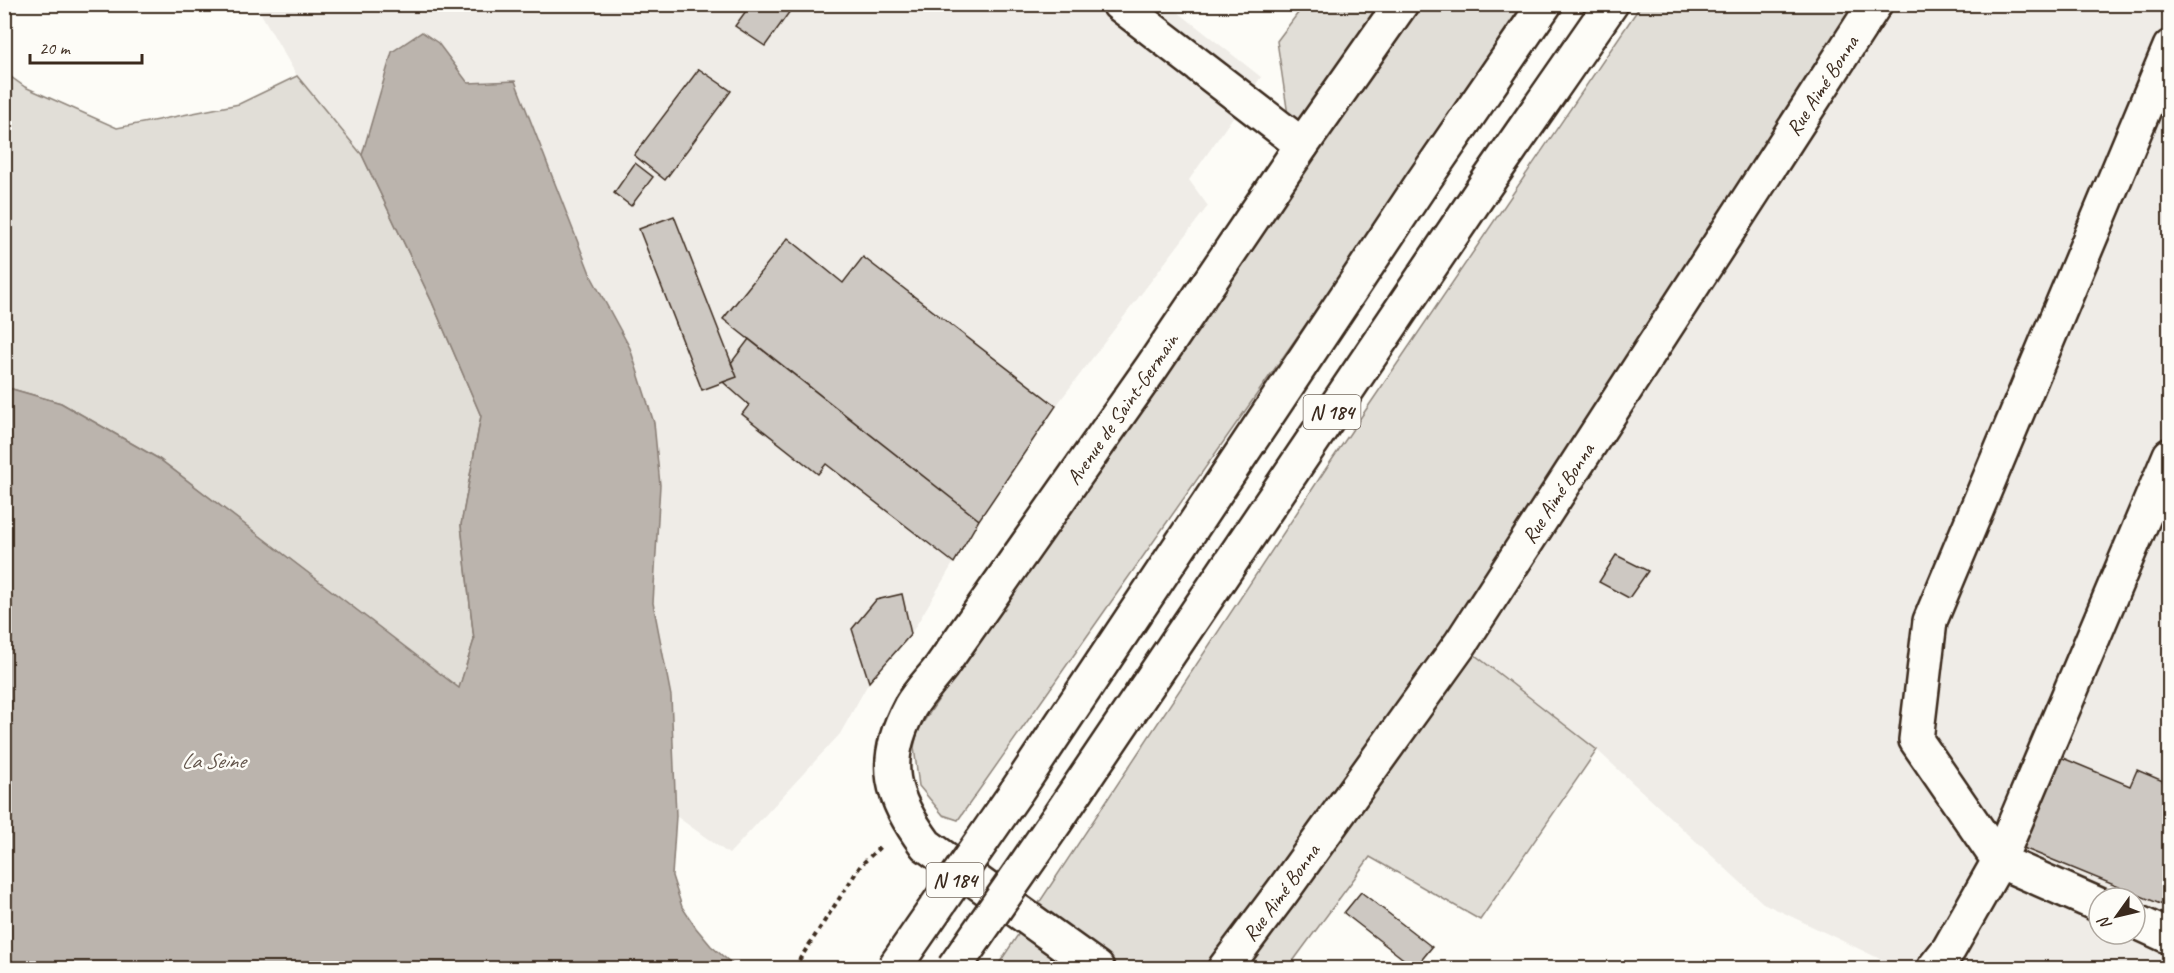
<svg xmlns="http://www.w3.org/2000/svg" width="2174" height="973" font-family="Caveat,sans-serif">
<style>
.built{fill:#efece7;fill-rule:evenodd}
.green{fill:#e1ded7;stroke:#8e847a;stroke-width:1.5}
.water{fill:#bbb4ad;stroke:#887d74;stroke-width:1.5}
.building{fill:#cdc8c2;stroke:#3b2a1e;stroke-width:1.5}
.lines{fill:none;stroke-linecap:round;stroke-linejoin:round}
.minor-casing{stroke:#3b2a1e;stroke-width:38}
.major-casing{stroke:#3b2a1e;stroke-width:38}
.path{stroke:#3b2a1e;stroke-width:4;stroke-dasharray:4.5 4.5;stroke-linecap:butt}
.minor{stroke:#fdfcf7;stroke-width:33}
.major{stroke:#fdfcf7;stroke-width:33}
.major-bridge-casing{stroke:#3b2a1e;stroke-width:38;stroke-linecap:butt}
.major-bridge{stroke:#fdfcf7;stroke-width:33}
.labels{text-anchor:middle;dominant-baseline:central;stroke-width:5;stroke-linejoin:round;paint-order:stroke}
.shield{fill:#fdfcf7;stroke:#75695f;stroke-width:1.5}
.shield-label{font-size:20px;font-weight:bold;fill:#3b2a1e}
.street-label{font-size:21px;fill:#3b2a1e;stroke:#fdfcf7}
.water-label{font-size:22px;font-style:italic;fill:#615349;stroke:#fdfcf7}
</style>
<rect width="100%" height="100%" fill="#fdfcf7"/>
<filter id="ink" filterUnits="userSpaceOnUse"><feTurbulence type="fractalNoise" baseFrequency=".0167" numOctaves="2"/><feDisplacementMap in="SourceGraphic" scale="12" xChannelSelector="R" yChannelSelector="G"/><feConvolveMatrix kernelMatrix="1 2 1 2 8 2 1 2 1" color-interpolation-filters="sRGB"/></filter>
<g filter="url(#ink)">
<path class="built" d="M256 5H1169L1261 77 1189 180 1208 206 1056 406 979 520 911 634 869 682 840 734 729 854 676 816 671 696 653 603 660 485 630 348 591 276 515 82 468 84 438 43 392 52 362 155 297 76Z
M1875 5H2169V968H2110L2103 959 2091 968H1899L1763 903 1597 750 1461 643ZM2099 898H2135V934H2099Z"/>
<path class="green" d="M1304 5H1522L1330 290 958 820 943 815 919 786 914 747 918 730 1296 169 1277 41Z
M1641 5H1875L1461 644 1597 750 1480 920 1370 857 1288 968H996L1325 470Z
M4 72 25 87 117 128 239 104 297 76 362 155 432 302 481 416 461 525 474 640 459 689 159 459 61 403 5 387Z"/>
<path class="water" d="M422 32 438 43 468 83 515 81 591 276 630 348 654 423 660 485 653 603 671 696 676 816 672 876 682 907 696 928 711 946 737 968H5V387L61 403 159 459 459 688 474 640 461 525 481 416 432 302 362 155 392 52Z"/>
<path class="building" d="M751 4H795L765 46 735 26Z
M699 69 731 91 665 180 634 155Z
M635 163 653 177 631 206 614 193Z
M674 216 737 377 702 390 639 229Z
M788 238 843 283 863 257 1056 406 979 520 723 319Z
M749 339 979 520 954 563 826 464 818 474 742 414 749 405 723 382 737 377 731 363Z
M1616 555 1648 571 1629 598 1599 582Z
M902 594 911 634 869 682 852 629 876 600Z
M2058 756 2130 786 2137 770 2170 784V796L2167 803 2170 804V908L2021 847Z
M1361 892 1432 947 1415 968 1344 913Z"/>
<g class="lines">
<g class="minor-casing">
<g id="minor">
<path d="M1119 4 1302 145"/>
<path d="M2099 905 1999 861 2170 455"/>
<path d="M2135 921 2170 937"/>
<path id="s1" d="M1097 968 926 845C891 797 880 763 910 707 918 693 931 680 941 667L1152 367 1302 145 1401 4"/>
<path id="s2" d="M1225 968 1282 892 1461 643 1875 4"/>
<path d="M1934 968 1949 949 1999 861 1916 740 1930 621 2170 47"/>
</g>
</g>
<g class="major-casing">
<path id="major" d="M1016 792 1422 183 1545 4
M1056 821 1484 187 1611 4"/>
</g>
<path class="path" d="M794 968 861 865 882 845"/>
<use href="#minor" class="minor"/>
<use href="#major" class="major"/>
<g class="major-bridge-casing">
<path id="major-bridge" d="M894 968 1016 792
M954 968 1056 821"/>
</g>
<use href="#major-bridge" class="major-bridge"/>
</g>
</g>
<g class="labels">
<g class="shield">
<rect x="1303.5" y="395" width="57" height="34" rx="4.5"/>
<rect x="926.5" y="863" width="57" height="34" rx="4.5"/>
</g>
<g class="shield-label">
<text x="1332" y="412">N 184</text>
<text x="955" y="880">N 184</text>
</g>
<g class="street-label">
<text stroke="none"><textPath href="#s2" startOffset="1066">Rue Aimé Bonna</textPath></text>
<text stroke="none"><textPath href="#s1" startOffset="726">Avenue de Saint-Germain</textPath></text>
<text stroke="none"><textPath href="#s2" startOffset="580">Rue Aimé Bonna</textPath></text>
<text stroke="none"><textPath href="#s2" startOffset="94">Rue Aimé Bonna</textPath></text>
</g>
<g class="water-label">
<text x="213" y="761">La Seine</text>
</g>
</g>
<rect width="2174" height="973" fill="none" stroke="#fdfcf7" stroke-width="24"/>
<rect x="12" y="12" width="2150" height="949" fill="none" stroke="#3b2a1e" stroke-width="2" filter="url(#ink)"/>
<g transform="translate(2117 916) rotate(236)"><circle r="28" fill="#fdfcf7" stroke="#afa8a0" stroke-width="1.5"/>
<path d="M0-4.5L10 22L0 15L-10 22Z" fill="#3b2a1e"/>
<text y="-9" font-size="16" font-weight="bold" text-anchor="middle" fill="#3b2a1e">N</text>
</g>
<path d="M30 54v9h112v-9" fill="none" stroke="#3b2a1e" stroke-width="3"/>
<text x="39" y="54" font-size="18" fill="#3b2a1e" stroke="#fdfcf7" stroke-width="4.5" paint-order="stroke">20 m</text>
</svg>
